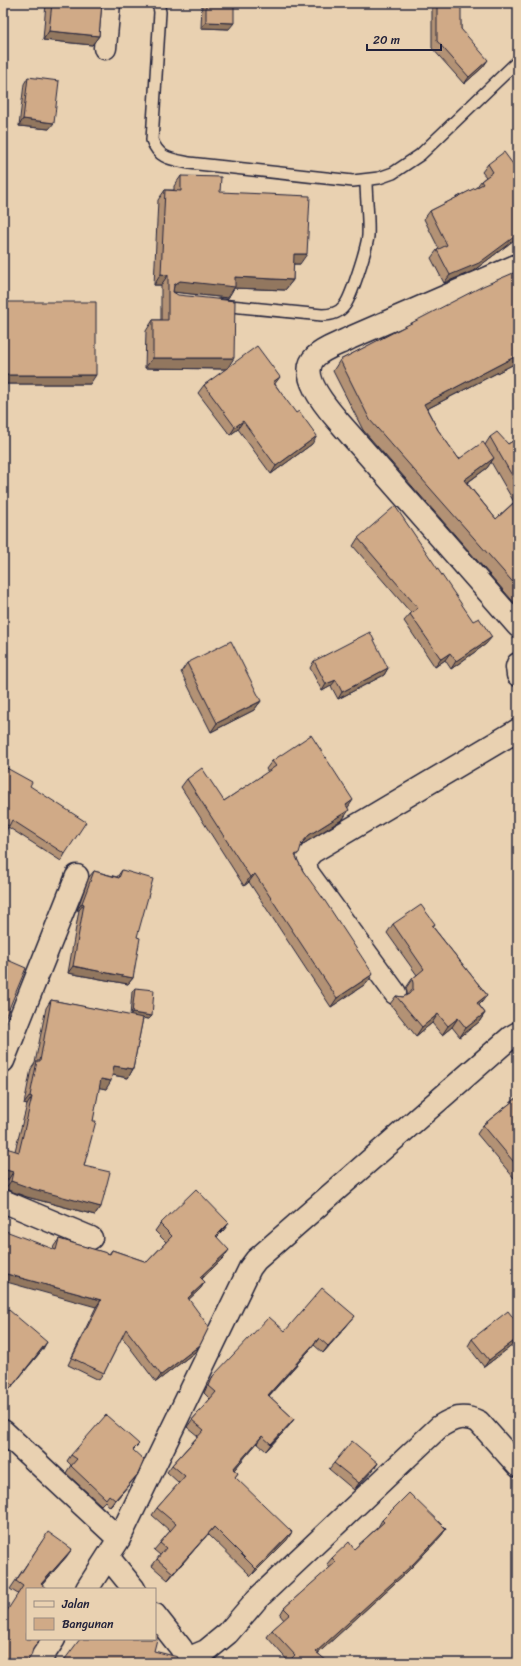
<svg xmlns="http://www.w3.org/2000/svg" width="521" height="1666" font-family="Sriracha,sans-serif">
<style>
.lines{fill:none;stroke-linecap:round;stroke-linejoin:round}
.service-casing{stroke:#22223b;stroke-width:14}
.minor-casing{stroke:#22223b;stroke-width:25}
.service{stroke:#e9d1b1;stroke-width:11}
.minor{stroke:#e9d1b1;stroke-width:22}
.wall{fill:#b39274;stroke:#22223b;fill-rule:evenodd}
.shaded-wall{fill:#92775e;stroke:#22223b}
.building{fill:#d0aa87;stroke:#22223b}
</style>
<rect width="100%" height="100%" fill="#e9d1b1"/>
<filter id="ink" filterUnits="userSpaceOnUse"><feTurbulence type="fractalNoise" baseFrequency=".025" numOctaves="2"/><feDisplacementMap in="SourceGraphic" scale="8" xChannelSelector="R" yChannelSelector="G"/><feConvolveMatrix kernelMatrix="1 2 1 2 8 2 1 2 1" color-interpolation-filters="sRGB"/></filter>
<g filter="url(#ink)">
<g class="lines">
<g class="service-casing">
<path id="service" d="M156 3 159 7 160 12 152 140C159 159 171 159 189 163L353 181 379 178 393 173 420 155 518 61
M220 305 322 315C330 315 339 313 344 306 351 299 367 247 368 236 369 218 366 199 366 180"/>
</g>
<g class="minor-casing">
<path id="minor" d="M105 48 109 3
M518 265 350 338C339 344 324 348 315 357 297 375 328 409 339 422L518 626
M518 664 517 667 518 675
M395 993 307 872 305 860 312 852 518 730
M3 1061 77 876
M3 1201 91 1238
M3 1431 119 1539
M108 1557 134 1589
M87 1589 119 1539 250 1268 256 1260 511 1037 518 1033
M155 1615 181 1648 188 1663
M187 1659 206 1651 228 1633 257 1599 439 1427C453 1418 463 1414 479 1422L518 1466
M38 1663 54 1639"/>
</g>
<use href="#service" class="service"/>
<use href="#minor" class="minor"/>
</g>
<path class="wall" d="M46 3H102L99 36 92 45 43 40Z
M202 3H234L229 29 201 28Z
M432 3H460L461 29 483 67 464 84 432 48Z
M28 77 49 129 19 126 24 84Z
M488 164 518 171V237L473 271 444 283 431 258 437 250 439 249 424 219 430 211 476 188 481 181 486 177 482 172Z
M181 176 220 192 300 264H293V280L285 290 234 288 228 298 174 292 227 368 275 384 312 444 271 474 238 429 230 435 198 393 204 385 227 369 145 368 146 331 153 320H161V285H154L158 200 165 190H174V186Z
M518 271V362L427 409 438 430 459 459 485 445 490 437 508 444 518 438V607L363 430 333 371 340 360ZM491 462 514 502 496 519 467 483 487 468Z
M5 302 90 384H3V304Z
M358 538 486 644 451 669 445 660 435 667 404 621 411 613 353 546Z
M314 661 388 668 384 675 338 699 331 686 322 691 310 668Z
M187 663 261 701 254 710 211 732 181 672Z
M272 761 348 808 343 819 303 844 301 846 296 857 303 871 367 983 331 1007 249 882 244 886 181 787 187 779 224 801 268 772 266 769Z
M3 766 65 854 61 861 8 827 5 833 3 832Z
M122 870 137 937 133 978 128 984 68 973 79 910H77L89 877 94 871 117 877Z
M393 924H435L433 927 487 995 481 1003 479 1005 485 1013 479 1022 460 1037 452 1027 442 1035 432 1023 416 1036 390 1004 396 996 403 997 407 995V992L406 988 412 979 417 975 387 933Z
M135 988 152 1016 149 1019 143 1018 133 1069 128 1078 112 1075 106 1089 99 1087 84 1166 101 1207 95 1215 27 1197 5 1189 27 1105 24 1104 31 1069 35 1063 46 1008 51 1000 130 1016 132 992Z
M518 1097V1175L514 1178 477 1134 483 1125Z
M160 1224 224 1230 217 1237 224 1257 202 1279 205 1282 200 1289 189 1299 195 1352 156 1382 122 1337 104 1373 99 1380 68 1365 96 1307 53 1249 54 1246 59 1239 109 1254 112 1250 147 1262 166 1242 155 1231Z
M3 1305 43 1349 8 1391 3 1386Z
M349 1323 323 1353 314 1345 269 1396 294 1419 289 1426 266 1451 257 1443 234 1470 238 1473 235 1477 287 1540 251 1576 208 1534 168 1580 152 1566 160 1555 154 1550 160 1543 170 1531 152 1515 157 1508 179 1483 167 1472 172 1465 198 1436 187 1427 192 1420 210 1399 204 1393 208 1384 213 1376 285 1331Z
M518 1324V1341L484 1367 468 1346 472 1339Z
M134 1451 138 1474 133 1480 110 1507 105 1501 101 1505 66 1473 71 1465 67 1461 71 1455Z
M334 1463H378L374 1469 354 1490 329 1469Z
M382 1520 446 1529 441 1536 408 1571 318 1653 326 1663H289V1662L267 1637 272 1630 284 1620 280 1615 284 1608 330 1568 327 1564 332 1558 354 1549 378 1527Z
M43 1540 67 1556 42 1585 33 1649 18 1594 10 1589Z"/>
<path class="shaded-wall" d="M206 22 234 23 229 29 201 28Z
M49 31 99 36 92 45 43 40Z
M488 60 483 67 464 84 469 77Z
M23 119 54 123 49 129 19 126Z
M518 234V237L473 271 444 283 450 275Z
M294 254H307L300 264H286Z
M161 274 168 275 161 285H154Z
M235 277 293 280 285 290 234 288 228 298 173 292 174 285 180 281Z
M518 355V362L417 414 424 404Z
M153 358H234L227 369 145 368Z
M5 375H96L90 384H3V378Z
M280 377 274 385 273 382Z
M243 421 238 429 230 435 235 427Z
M317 436 312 444 271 474 276 466Z
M494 458 487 468 457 490 464 480Z
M492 637 486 644 451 669 456 661Z
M450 653 445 660 435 667 441 659Z
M388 668 384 675 338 699 342 692Z
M336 680 331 686 322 691 326 684Z
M261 701 254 710 211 732 217 723Z
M353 800 347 809 346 805Z
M349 810 343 819 303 844 295 852 302 843 309 835Z
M255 874 249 882 244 886 250 877Z
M82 903 84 904 79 910H77Z
M73 966 133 978 128 984 68 973Z
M373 974 367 983 331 1007 337 998Z
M487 995 481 1003 471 1012 477 1003Z
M132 1013 152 1016 149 1019 130 1017Z
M485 1013 479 1022 460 1037 466 1028Z
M438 1014 432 1023 416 1036 422 1027Z
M458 1018 452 1027 442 1035 448 1026Z
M114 1066 133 1069 128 1078 108 1074Z
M101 1079 111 1081 106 1089 95 1087Z
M30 1096 32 1097 27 1105 24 1104Z
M3 1169 13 1172 8 1180 3 1178Z
M11 1181 101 1207 95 1215 27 1197 5 1189Z
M229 1223 224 1230 211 1243 216 1236Z
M229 1250 224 1257 196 1284 200 1277Z
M3 1273 101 1300 96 1307 3 1281Z
M205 1282 200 1289 183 1305 188 1298Z
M355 1316 349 1323 323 1353 328 1346Z
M319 1338 314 1345 263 1402 268 1395Z
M518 1338V1341L484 1367 489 1360Z
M47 1342 43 1349 8 1391 13 1385Z
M200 1345 195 1352 156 1382 161 1375Z
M294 1419 289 1426 266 1451 271 1444Z
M262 1436 257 1443 228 1477 233 1469Z
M378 1463 374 1469 354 1490 359 1483Z
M138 1474 133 1480 110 1507 115 1500Z
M214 1527 208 1534 168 1580 173 1573Z
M446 1529 441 1536 408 1571 312 1659 316 1652Z
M292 1532 287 1540 251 1576 256 1569Z
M72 1549 67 1556 38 1589 41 1584Z"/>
<path class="building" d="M52 3H102L99 36 49 31Z
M206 3H234V23L206 22Z
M437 3H461V29L488 60 469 77 437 41Z
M28 77 59 81 54 123 23 119Z
M504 152 518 171V234L479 263 450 275 437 250 447 245 430 211 483 184 481 181 493 172 488 164Z
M181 176 221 177 220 192 310 196 307 254H294L293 280 235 277V287L180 281 174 285 173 292 178 295 235 301 234 358H153V320H168V275L161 274 165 190 181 191Z
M518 271V355L424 404 438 430 459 459 483 442 494 458 464 480 496 519 518 499V588L370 420 340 360 483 286Z
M5 302H96V375H5Z
M257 346 280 377 273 382 296 413 299 411 317 436 276 466 243 421 235 427 204 385Z
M497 432 508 444 518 438V486L490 437Z
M395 506 473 621 479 618 492 637 456 661 450 653 441 659 410 614 418 608 358 538Z
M370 632 388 668 342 692 336 680 326 684 314 661Z
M231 641 261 701 217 723 187 663Z
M311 735 353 800 346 805 349 810 309 835 302 843 299 853 295 855 303 871 325 901 373 974 337 998 255 874 250 877 187 779 202 768 224 801 276 766 272 761Z
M3 766 32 782 30 786 86 822 65 854 12 820 9 826 3 823Z
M122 870 153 879 137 937 140 938 133 978 73 966 84 904 82 903 94 871 119 878Z
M421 905 435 924 432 926 487 995 477 1003 485 1013 466 1028 458 1018 448 1026 438 1014 422 1027 396 996 403 997 409 994 413 989V983L412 979 424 969 393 924Z
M3 958 26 968 3 1023Z
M135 988 154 990 152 1016 132 1013Z
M51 1000 143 1018 133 1069 114 1066 111 1081 101 1079 93 1121H96L84 1166 110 1172 101 1207 33 1189 11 1181 13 1172 3 1169V1147L19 1152 32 1097 30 1096 37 1061H40Z
M518 1097V1167L483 1125Z
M196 1189 229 1223 216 1236 229 1250 200 1277 205 1282 188 1298 209 1327 200 1345 161 1375 126 1329 104 1373 72 1358 101 1300 3 1273V1230L56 1250 59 1239 110 1254 112 1250 147 1262 172 1236 160 1224Z
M322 1288 355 1316 328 1346 319 1338 268 1395 294 1419 271 1444 262 1436 233 1469 238 1473 235 1477 292 1532 256 1569 214 1527 173 1573 157 1559 166 1548 160 1543 176 1524 157 1508 185 1476 172 1465 204 1430 192 1420 216 1392 209 1386 213 1376 269 1317 285 1331Z
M3 1305 47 1342 13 1385 3 1377Z
M508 1311 518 1324V1338L489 1360 472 1339Z
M106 1415 139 1444 133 1450 144 1460 138 1474 115 1500 109 1495 106 1499 71 1466 77 1459 71 1455Z
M352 1441 378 1463 359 1483 334 1463Z
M409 1493 446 1529 413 1564 316 1652 327 1661 325 1663H296L291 1659 295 1655 272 1630 290 1614 284 1608 336 1562 332 1558 349 1542 354 1549 384 1522 382 1520Z
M48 1532 72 1549 41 1584 47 1589H27V1639H40L33 1649 31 1656 26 1663H3V1617L23 1586 16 1581Z
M155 1634 158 1635 154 1651 178 1657 176 1663H62L80 1639H155Z"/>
</g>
<rect width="521" height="1666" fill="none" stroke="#e9d1b1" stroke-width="16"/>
<rect x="8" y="8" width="505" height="1650" fill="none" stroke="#22223b" stroke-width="1.5" filter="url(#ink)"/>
<rect x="26" y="1588" width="130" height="52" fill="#e9d1b1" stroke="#998b82"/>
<rect x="34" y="1601" width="20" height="6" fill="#e9d1b1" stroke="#998b82"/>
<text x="62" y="1608" font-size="12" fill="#22223b">Jalan</text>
<rect x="34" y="1618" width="20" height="12" fill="#d0aa87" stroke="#998b82"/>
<text x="62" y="1628" font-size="12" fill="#22223b">Bangunan</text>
<path d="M367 44v6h74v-6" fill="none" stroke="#22223b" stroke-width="2"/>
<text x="373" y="44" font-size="12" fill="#22223b" stroke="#e9d1b1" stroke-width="3" paint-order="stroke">20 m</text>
</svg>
